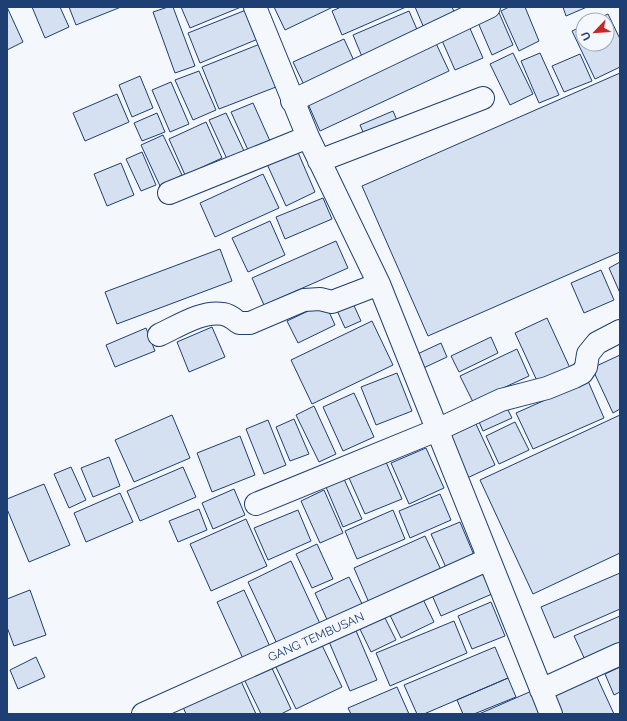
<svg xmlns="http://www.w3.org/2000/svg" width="627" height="721" font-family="Raleway,sans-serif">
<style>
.building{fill:#d5e0f0;stroke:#1d3f73}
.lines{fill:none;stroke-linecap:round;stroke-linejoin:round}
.minor-casing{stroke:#1d3f73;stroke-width:24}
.minor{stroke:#f4f7fb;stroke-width:22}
.labels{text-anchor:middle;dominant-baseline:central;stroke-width:3;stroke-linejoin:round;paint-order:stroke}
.street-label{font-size:12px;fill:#1d3f73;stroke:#f4f7fb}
</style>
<rect width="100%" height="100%" fill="#f4f7fb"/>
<path class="building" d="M7 7 23 42 7 50Z
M32 7H60L69 27 45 38Z
M69 7H121L76 25Z
M168 7H173L195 66 175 73 153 12Z
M181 7H241L190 28Z
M274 7H333L285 30Z
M341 7H406L342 35 332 11Z
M415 7H452L455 14 424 28Z
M509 7H525L539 41 519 51 501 11Z
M563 7H587L566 16Z
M497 8 513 45 492 55 476 18Z
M246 10 258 39 200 63 188 33Z
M409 11 419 34 363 59 353 35Z
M608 14 620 39V67L595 79 572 31 583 26V44H607V20H595Z
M468 24 483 58 455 70 440 36Z
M433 37 449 71 320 131 305 97Z
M344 39 355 63 305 87 293 62Z
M260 44 276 87 219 109 202 67Z
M513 53 533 94 510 105 490 64Z
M540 53 559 95 539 103 521 61Z
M580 54 592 81 564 92 552 66Z
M199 71 216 110 193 120 175 80Z
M620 73V252L428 336 362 186Z
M140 76 153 108 132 117 119 85Z
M171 82 189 124 170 132 152 90Z
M117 94 129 122 85 141 73 113Z
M253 103 270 141 248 150 231 112Z
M393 111 399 125 366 139 360 125Z
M157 113 165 132 142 141 134 123Z
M226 113 244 151 227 159 209 120Z
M206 122 222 158 185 175 169 139Z
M163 135 182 175 160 186 141 145Z
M297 150 315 192 286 206 267 164Z
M142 152 156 185 141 191 126 159Z
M121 163 134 195 107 206 94 174Z
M263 174 279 208 215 237 200 203Z
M323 198 332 219 285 239 276 217Z
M270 221 285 255 248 272 232 238Z
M336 241 348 268 264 305 252 278Z
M220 249 232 281 117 324 105 292Z
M620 262V293L609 268Z
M601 270 614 300 584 313 571 283Z
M351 299 361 321 345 328 335 306Z
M325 303 335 325 298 343 287 321Z
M547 318 570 368 538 383 515 333Z
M372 321 393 365 312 404 291 360Z
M212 327 225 357 189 372 177 342Z
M146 328 155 351 115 367 106 345Z
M491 337 498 353 459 372 451 356Z
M441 343 447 357 417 371 411 357Z
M517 349 529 376 473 402 460 376Z
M620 355V409L613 413 592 368Z
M397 373 412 411 376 425 361 387Z
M588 381 604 418 533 449 516 413Z
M354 393 374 437 343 451 323 407Z
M504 402 512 418 483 431 476 415Z
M314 406 336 454 319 462 296 415Z
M172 415 190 458 134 482 115 440Z
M620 415V553L533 594 480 480Z
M294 419 309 454 290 461 276 427Z
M268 420 286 465 264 474 246 429Z
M515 422 529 450 499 464 486 436Z
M476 424 495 465 465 479 446 438Z
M240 436 255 475 212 492 197 453Z
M426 448 444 488 409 504 391 463Z
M109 457 120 486 93 497 81 468Z
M386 462 402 499 365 514 349 478Z
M71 467 86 500 69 508 54 474Z
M183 467 196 497 140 521 127 491Z
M344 479 362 519 343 527 326 487Z
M44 484 70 545 29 562 7 509V499Z
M234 489 245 515 213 529 202 503Z
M324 490 343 533 320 543 301 501Z
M120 493 133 522 86 542 74 513Z
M440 494 451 520 410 538 399 511Z
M199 509 207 530 178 542 169 521Z
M298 510 311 541 268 560 254 528Z
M393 510 405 539 357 559 345 531Z
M246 519 267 566 211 591 190 544Z
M460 522 476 560 448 572 431 534Z
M425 536 442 572 370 605 354 568Z
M317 544 333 579 312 588 296 554Z
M291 561 322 628 279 648 248 582Z
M479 566 492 594 441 616 429 588Z
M620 573V609L554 638 541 607Z
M349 577 364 608 329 624 315 593Z
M30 590 46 635 14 646 7 627V599Z
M244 590 272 651 245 663 217 602Z
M421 595 434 622 401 638 388 611Z
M491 602 505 636 472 649 458 616Z
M382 612 396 640 371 652 357 623Z
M620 616V649L587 664 574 636Z
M454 621 467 653 390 686 376 653Z
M354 626 377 680 350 691 327 637Z
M320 641 342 687 296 709 274 663Z
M495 647 508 678 424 714H417L404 685Z
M36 657 45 677 18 689 10 670Z
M270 664 291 709 281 714H261L243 677Z
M620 667V692L614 695 605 674Z
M596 675 614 714H561L552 694Z
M508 678 516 697 474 714H463L457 700Z
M241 681 256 714H186L183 707Z
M397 687 409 714H351L348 708Z
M534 690 544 714H479Z"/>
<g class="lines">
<g class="minor-casing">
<path id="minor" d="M255 7 308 137 379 284 551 714
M292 101 489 7
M319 161 483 98
M169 193 308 137
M159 335C177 327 202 310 223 314 230 315 234 319 239 323H250L304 300 320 299 332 302 379 284
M256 504 437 430 501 400 547 388 574 377 582 373 586 367 588 354 597 343 620 331
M541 690 620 654
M143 714 489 559"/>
</g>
<use href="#minor" class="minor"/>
</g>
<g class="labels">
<g class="street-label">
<text transform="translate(316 637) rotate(-24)">GANG TEMBUSAN</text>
</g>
</g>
<rect width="627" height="721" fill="none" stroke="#1d3f73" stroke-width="16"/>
<g transform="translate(595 32) rotate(245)"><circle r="19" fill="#f4f7fb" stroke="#9eadc5"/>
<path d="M0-3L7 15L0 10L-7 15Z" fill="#c62828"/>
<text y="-6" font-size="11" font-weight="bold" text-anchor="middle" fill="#1d3f73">U</text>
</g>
</svg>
